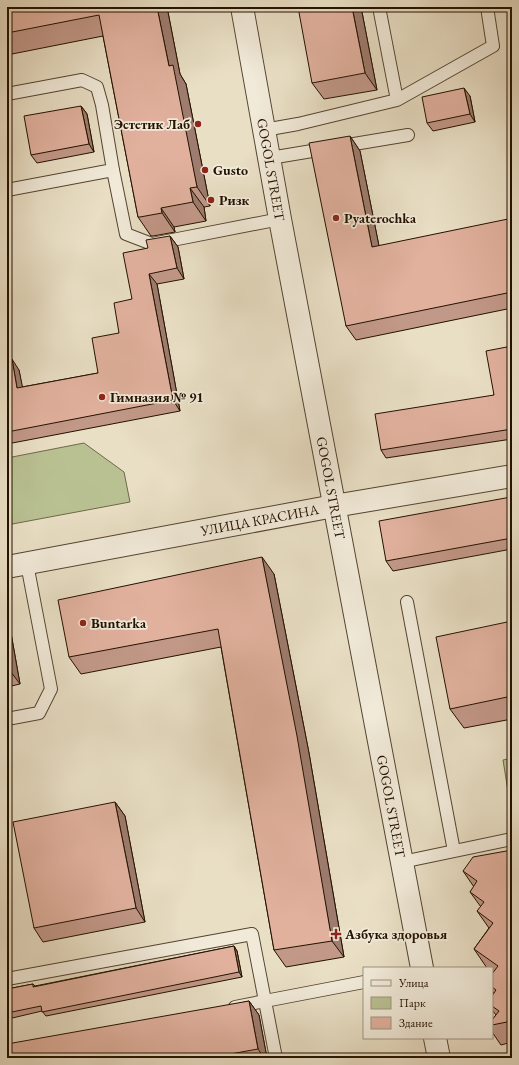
<svg xmlns="http://www.w3.org/2000/svg" width="519" height="1065" font-family="'EB Garamond',serif">
<style>
.green{fill:#b9c193;stroke:#6e694a}
.lines{fill:none;stroke-linecap:round;stroke-linejoin:round}
.lane-casing{stroke:#544431;stroke-width:14}
.street-casing{stroke:#544431;stroke-width:24}
.lane{stroke:#f1ead9;stroke-width:12}
.street{stroke:#f1ead9;stroke-width:22}
.wall{fill:#c29888;stroke:#231100}
.shaded-wall{fill:#9e7c6f;stroke:#231100}
.building{fill:#e1b19e;stroke:#231100}
.poi-dot{fill:#8f2418;stroke:#f1ead9;stroke-width:1.5}
.labels{text-anchor:middle;dominant-baseline:central;stroke-width:3.5;stroke-linejoin:round;paint-order:stroke}
.poi-label{font-size:14px;font-weight:bold;fill:#231100;stroke:#f1ead9;text-anchor:start}
.street-label{font-size:14px;fill:#231100;stroke:#f1ead9}
</style>
<rect width="100%" height="100%" fill="#e9dfc5"/>
<filter id="stains"><feTurbulence type="fractalNoise" baseFrequency=".005" numOctaves="4"/><feColorMatrix values="0 0 0 0 .2 0 0 0 0 .09 0 0 0 0 .02 0 0 0 .5 -.17"/></filter>
<radialGradient id="worn" r=".72"><stop offset=".6" stop-color="#630" stop-opacity="0"/><stop offset="1" stop-color="#630" stop-opacity=".3"/></radialGradient>
<path class="green" d="M84 443 124 472 130 502 7 525V458Z
M512 758V810H511L503 760Z"/>
<g class="lines">
<g class="lane-casing">
<path id="lane" d="M7 94 82 80 97 87 102 105 113 170 126 234 152 244 280 219
M397 100 493 46 487 7
M264 130 298 124 397 100 379 7
M270 158 408 135
M7 190 113 170
M407 602 454 851
M7 719 39 713 51 689 27 564
M402 862 512 839
M7 979 252 934 265 1001 364 982
M235 1007 265 1001 276 1058"/>
</g>
<g class="street-casing">
<g id="street">
<path id="s1" d="M242 7 280 219 422 968"/>
<path id="s2" d="M7 567 334 506 512 476"/>
<path d="M435 1038 439 1058"/>
</g>
</g>
<use href="#lane" class="lane"/>
<use href="#street" class="street"/>
</g>
<path class="wall" d="M7 7H167L180 74 186 84 210 206 204 207 206 221 174 227 175 232 153 236H151L138 217 103 36 7 55 11 74 7 75Z
M361 7 377 90 324 99 312 83Z
M470 96 475 122 433 131 427 123Z
M81 106 87 114 94 152 37 163 31 155Z
M350 136 360 151 379 246 512 225V308L356 340 346 326Z
M170 236 178 247 184 279 157 284 180 411 7 444V360L19 370 22 387 98 373 119 333 132 299 148 248Z
M512 346V439L386 458 381 450 494 395Z
M512 494V549L393 571 386 561 511 497Z
M274 574 309 753 344 957 286 967 274 950 221 647 81 674 69 657Z
M7 620 9 622 20 684 7 687Z
M512 621V719L464 728 450 709Z
M115 802 125 816 145 922 43 942 34 928Z
M512 850V1042L501 1045 492 1032V1020L496 1015 492 1010V996L494 993 492 991V974L493 972 492 971V968H487L474 949 489 928 477 911 481 907 470 892 474 887 463 871Z
M234 946 237 951 242 977 46 1016 42 1011 8 1019 7 1017V989L33 984 35 986Z
M249 1001 259 1015 267 1058H7Z"/>
<path class="shaded-wall" d="M157 7H167L180 74 186 84 210 206 197 187 169 66Z
M352 7H361L377 90 365 73Z
M7 55 11 74 7 69Z
M464 88 470 96 475 122 470 114Z
M81 106 87 114 94 152 89 144Z
M350 136 360 151 382 261 372 247Z
M190 188 204 207 206 221 193 202Z
M161 208 174 227 175 232 162 213Z
M508 219 512 225V238Z
M170 236 178 247 184 279 177 268Z
M149 274 157 284 180 411 173 400Z
M12 359 19 370 25 399 17 388Z
M262 557 274 574 309 753 344 957 332 941Z
M7 620 9 622 20 684 8 668 7 662Z
M115 802 125 816 145 922 136 908Z
M234 946 237 951 242 977 239 972Z
M249 1001 259 1015 267 1058H264L258 1049Z"/>
<path class="building" d="M7 7H157L169 66 173 65 197 187 190 188 193 202 161 208 162 213 140 217H138L99 15 7 33Z
M298 7H352L365 73 312 83Z
M464 88 470 114 427 123 422 97Z
M81 106 89 144 31 155 24 116Z
M350 136 372 247 508 219 512 238V292L346 326 309 143Z
M170 236 177 268 149 274 173 400 7 432V360L12 359 17 388 98 373 92 338 119 333 114 303 132 299 123 253 148 248 146 240Z
M512 346V429L381 450 375 414 494 395 486 351Z
M512 494V538L386 561 379 521 511 497 510 495Z
M262 557 297 736 332 941 274 950 218 629 69 657 58 600Z
M512 621V696L450 709 436 637Z
M115 802 136 908 34 928 13 822Z
M512 850V1021L492 1025V1020L499 1011 492 1006V996L496 990 492 987V974L498 966 474 949 493 923 477 911 484 902 470 892 477 881 463 871 473 857Z
M234 946 239 972 42 1012 41 1006 7 1013V989L33 984V987Z
M249 1001 258 1049 208 1058H7V1044Z
M370 1056V1058H357Z"/>
<g class="poi-dot">
<circle cx="198" cy="124" r="4"/>
<circle cx="205" cy="170" r="4"/>
<circle cx="211" cy="200" r="4"/>
<circle cx="336" cy="218" r="4"/>
<circle cx="102" cy="397" r="4"/>
<circle cx="83" cy="623" r="4"/>
<path d="M334 928h4v4h4v4h-4v4h-4v-4h-4v-4h4z"/>
</g>
<g class="labels">
<g class="poi-label">
<text x="190" y="124" text-anchor="end">Эстетик Лаб</text>
<text x="213" y="170">Gusto</text>
<text x="219" y="200">Ризк</text>
<text x="344" y="218">Pyaterochka</text>
<text x="110" y="397">Гимназия № 91</text>
<text x="91" y="623">Buntarka</text>
<text x="345" y="934">Азбука здоровья</text>
</g>
<g class="street-label">
<text stroke="none"><textPath href="#s1" startOffset="165">GOGOL STREET</textPath></text>
<text stroke="none"><textPath href="#s1" startOffset="489">GOGOL STREET</textPath></text>
<text stroke="none"><textPath href="#s2" startOffset="257">УЛИЦА КРАСИНА</textPath></text>
<text stroke="none"><textPath href="#s1" startOffset="813">GOGOL STREET</textPath></text>
</g>
</g>
<rect width="519" height="1065" fill="none" stroke="#e9dfc5" stroke-width="24"/>
<rect x="8" y="8" width="503" height="1049" fill="none" stroke="#231100" stroke-width="2"/>
<rect x="12" y="12" width="495" height="1041" fill="none" stroke="#231100"/>
<rect x="363" y="967" width="130" height="72" fill="#f1ead9" stroke="#9f9382"/>
<rect x="371" y="980" width="20" height="6" fill="#f1ead9" stroke="#9f9382"/>
<text x="399" y="987" font-size="12" fill="#231100">Улица</text>
<rect x="371" y="997" width="20" height="12" fill="#b9c193" stroke="#9f9382"/>
<text x="399" y="1007" font-size="12" fill="#231100">Парк</text>
<rect x="371" y="1017" width="20" height="12" fill="#e1b19e" stroke="#9f9382"/>
<text x="399" y="1027" font-size="12" fill="#231100">Здание</text>
<rect width="100%" height="100%" filter="url(#stains)"/>
<rect width="100%" height="100%" fill="url(#worn)"/>
</svg>
